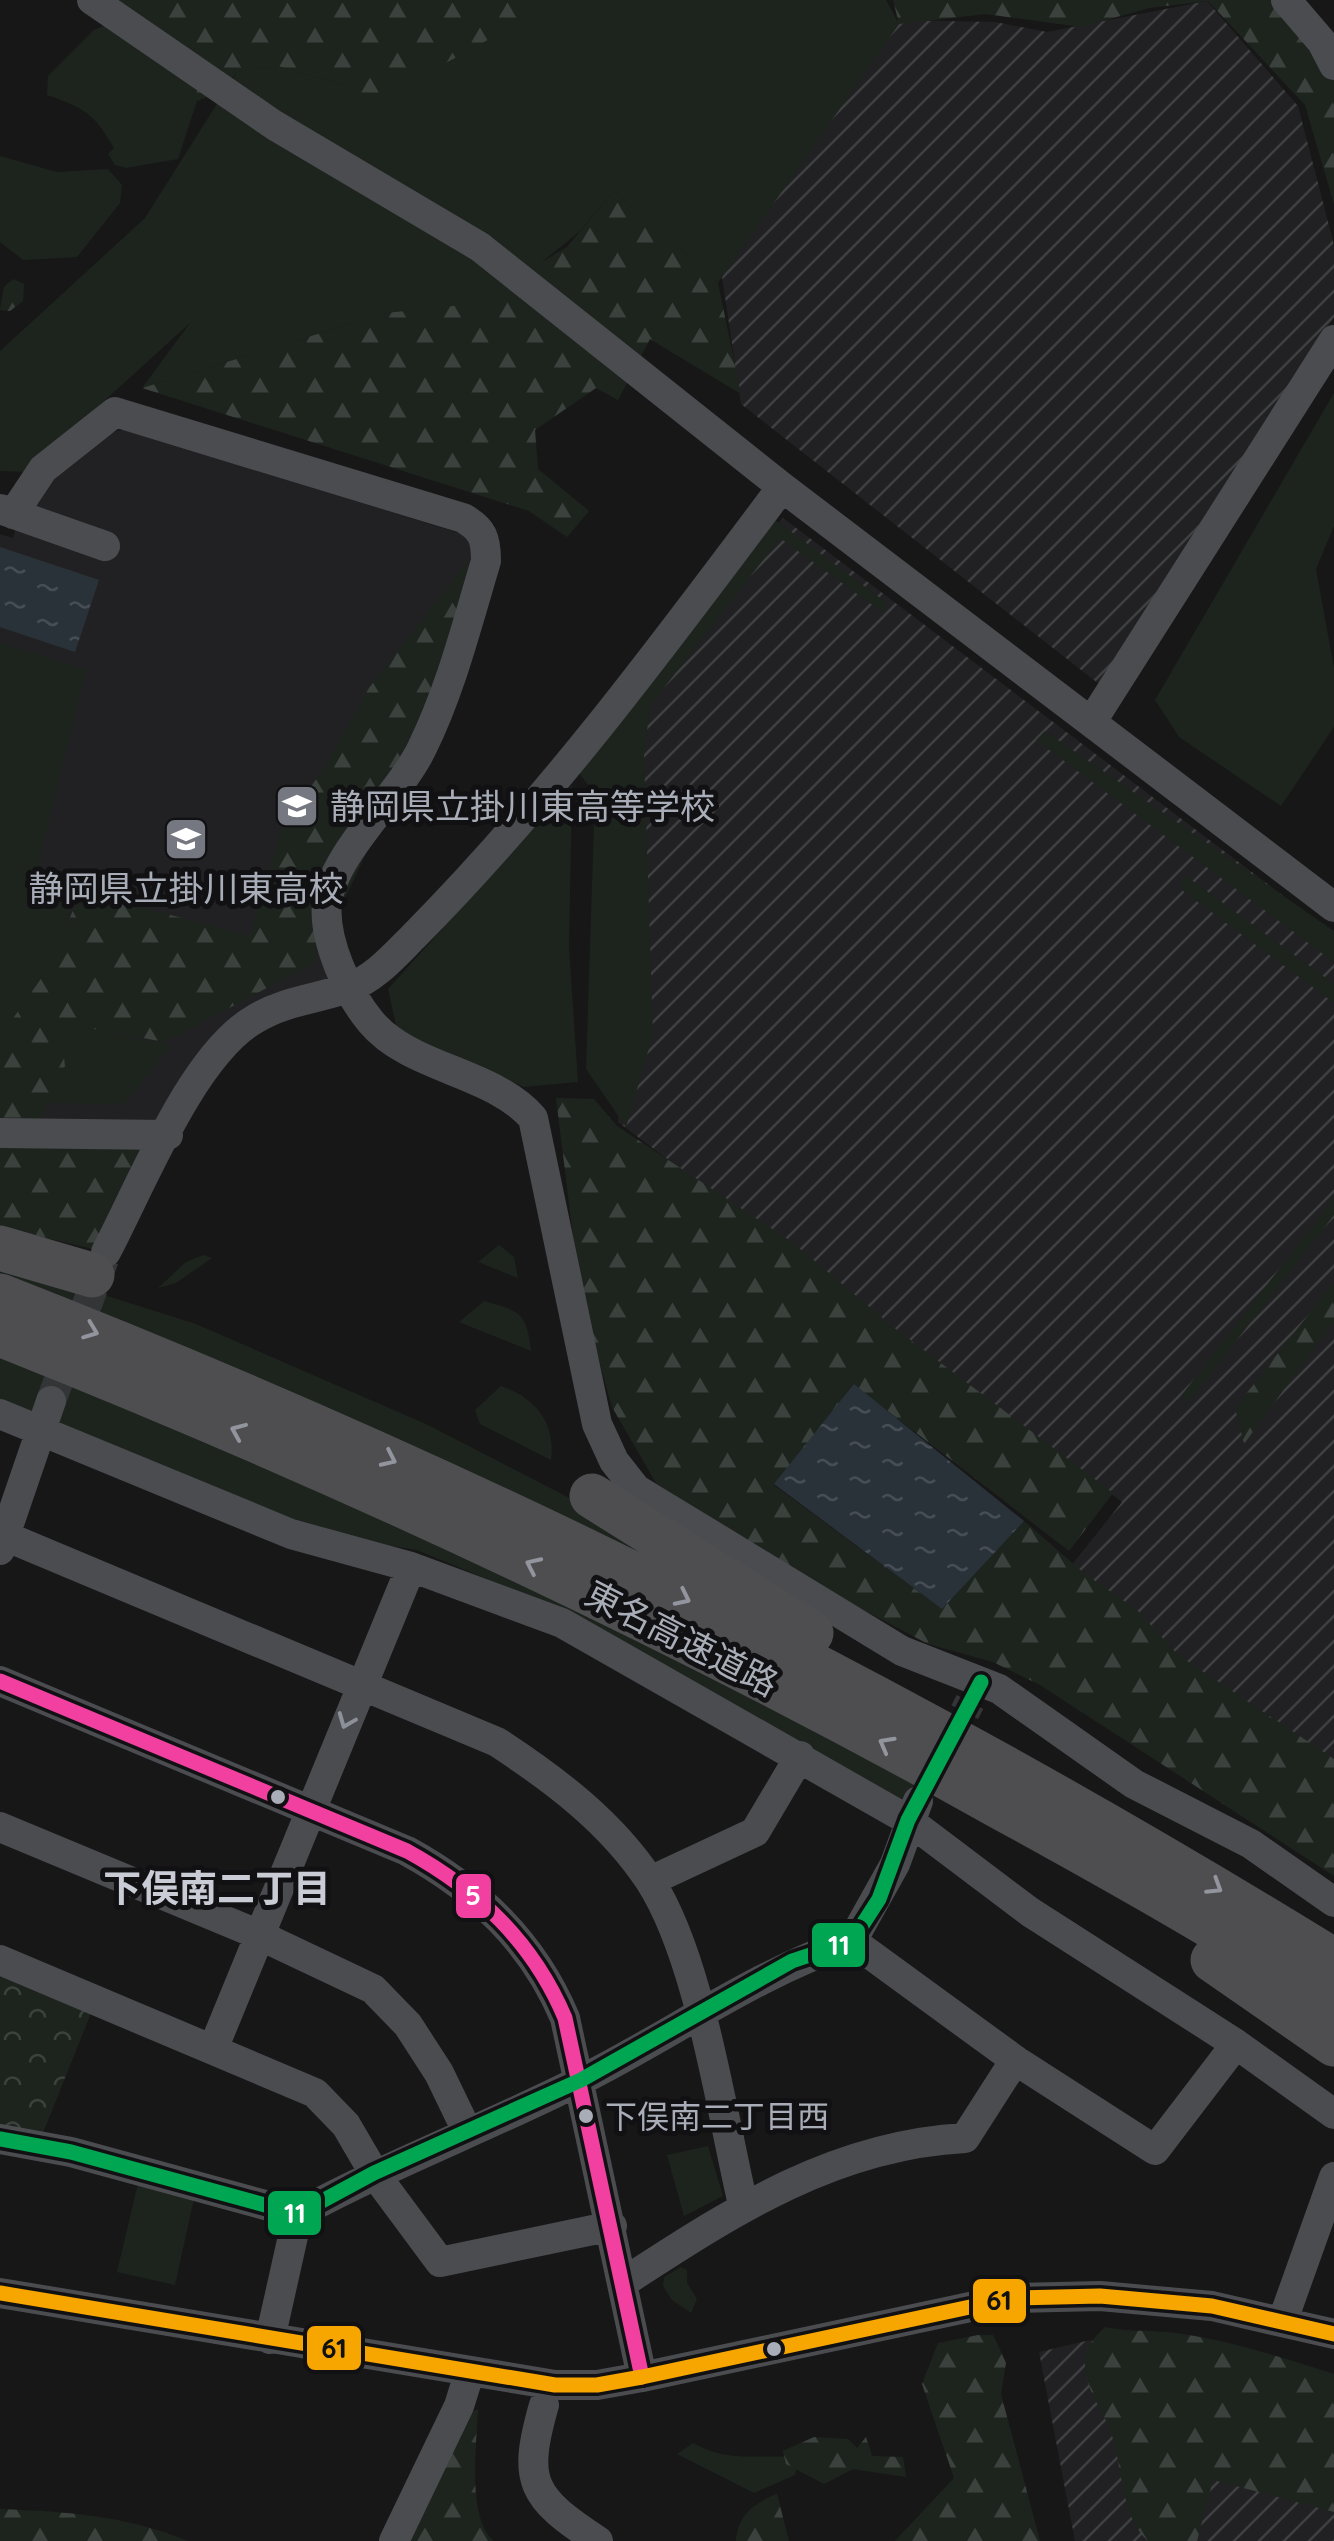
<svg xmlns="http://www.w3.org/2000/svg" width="1334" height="2541" font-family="Quicksand,'Noto Sans JP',sans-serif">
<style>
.built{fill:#212123}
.industrial{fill:url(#industrial-furrows)}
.grass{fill:#1d241e}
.forest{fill:url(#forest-firs)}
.park{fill:url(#park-crowns)}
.water{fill:url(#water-ripples)}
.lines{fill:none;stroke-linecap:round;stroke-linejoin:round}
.minor-tunnel{stroke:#343537;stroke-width:30;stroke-dasharray:30 15;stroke-linecap:butt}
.minor{stroke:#4b4c50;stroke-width:30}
.highway{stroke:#4e4e51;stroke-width:45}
.bus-1-casing{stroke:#111113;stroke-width:22}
.bus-2-casing{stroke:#111113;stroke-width:22}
.bus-3-casing{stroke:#111113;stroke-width:22}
.bus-1{stroke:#f240a1;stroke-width:15}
.bus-2{stroke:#00a651;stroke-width:15}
.bus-3{stroke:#f7a600;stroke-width:15}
.oneway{stroke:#92959e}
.oneway2{stroke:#8c9099}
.bus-dot{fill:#a8adb8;stroke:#111113;stroke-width:4}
.labels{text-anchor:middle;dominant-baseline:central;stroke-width:10;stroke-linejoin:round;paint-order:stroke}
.bus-label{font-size:32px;fill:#a8adb8;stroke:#111113;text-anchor:start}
.poi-label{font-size:35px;fill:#a8adb8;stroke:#111113;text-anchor:start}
.street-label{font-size:35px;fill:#a8adb8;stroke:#111113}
.neighbourhood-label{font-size:38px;font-weight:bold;fill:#c9ccd4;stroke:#111113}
.line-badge{stroke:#111113;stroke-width:4}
.badge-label{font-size:28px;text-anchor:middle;font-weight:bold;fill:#fff}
.pale-badge-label{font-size:28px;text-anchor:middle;font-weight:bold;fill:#111}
</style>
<defs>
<pattern id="industrial-furrows" width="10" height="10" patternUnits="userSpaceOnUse" patternTransform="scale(2.5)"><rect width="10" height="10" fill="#212123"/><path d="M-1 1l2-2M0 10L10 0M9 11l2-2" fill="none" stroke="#3e3f41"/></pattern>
<pattern id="forest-firs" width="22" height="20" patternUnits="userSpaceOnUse" patternTransform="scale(2.5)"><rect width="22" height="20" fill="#1d241e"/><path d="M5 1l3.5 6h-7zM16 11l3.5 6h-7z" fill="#3b413d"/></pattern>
<pattern id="park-crowns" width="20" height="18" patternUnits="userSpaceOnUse" patternTransform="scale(2.5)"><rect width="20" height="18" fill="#1d241e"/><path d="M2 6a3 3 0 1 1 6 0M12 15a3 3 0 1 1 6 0" fill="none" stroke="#3b413d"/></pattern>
<pattern id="water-ripples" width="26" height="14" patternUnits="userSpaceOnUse" patternTransform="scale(2.5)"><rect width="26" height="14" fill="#2a3239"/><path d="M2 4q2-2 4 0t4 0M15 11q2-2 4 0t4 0" fill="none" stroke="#464d54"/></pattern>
</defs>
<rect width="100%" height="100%" fill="#171717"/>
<path class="built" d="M124 429 462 534 486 561 328 916 344 989 219 1038 168 1135 0 1130V534L13 538 24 498 75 443Z"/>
<path class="industrial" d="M1207 1 1298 106 1334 245V317L1099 684 741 404 722 277 890 20 995 22 1047 32Z
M783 518 1334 934V1769L1031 1616 1122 1502 618 1122 636 713Z
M1090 2340 1334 2381V2541H1075L1039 2352Z"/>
<path class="grass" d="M526 0H886L899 24 718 283 614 191 579 232 480 312 386 313 142 388 190 323 26 472 0 471V351L145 218 237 72 278 66 348 86Z
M115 21 184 81 197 101 178 159 126 168 115 165 108 154 114 148C94 113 84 108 47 95L48 76 94 30Z
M0 156 57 172 108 169 122 185 120 203 77 257 23 260 0 242Z
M1334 393V526L1316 569 1334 668V727L1281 806 1179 737 1155 700Z
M770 516 888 604 882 612 780 538 650 706 644 756 653 1034 626 1127 586 1069 595 794 579 773Z
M0 643 86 670 33 886 73 905 52 963 0 1037Z
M1045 731 1334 931V962L1036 740Z
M572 785 569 947 578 1082 524 1087 397 1030 388 989Z
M1186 876 1334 984V1003L1179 888Z
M60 1023 171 1045 124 1104 48 1103 65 1066Z
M1334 1198V1215L1188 1403 1181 1396Z
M499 1245 514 1257 518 1278 478 1262Z
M203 1255 212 1258 176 1283 158 1288 186 1262Z
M0 1262 196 1324 428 1425 593 1510 729 1602 0 1281Z
M484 1301C519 1311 527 1312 531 1351L459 1322Z
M0 1351 455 1544 918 1782 904 1808 586 1620 417 1550 288 1530 0 1405Z
M501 1386C534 1397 556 1422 551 1460L480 1424 475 1410Z
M708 2146 723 2196 684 2216 667 2155Z
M139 2179 195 2194 175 2285 117 2272Z
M681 2267 687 2270V2283L697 2299 691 2313 672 2300 663 2286 664 2277Z
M693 2443C730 2464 760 2453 799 2458L795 2475 754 2493 677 2454Z"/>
<path class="forest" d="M117 0H541L539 7C484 45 428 75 364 98L348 86 278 66 237 72 222 91 197 101Z
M893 0H1276L1334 69V204L1305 105 1208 1 1149 8 1081 27 986 14 899 24Z
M614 191 718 283 741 394 650 339 618 400 596 388 535 430 538 469 589 511 567 537 529 511 142 388 386 313 472 304 567 247Z
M13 279 24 284 23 301 10 311 0 310 4 287Z
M469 559 448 681 314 963 165 1042 60 1023 65 1066 37 1127 0 1130V1037L52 963 73 910 91 894 250 936 281 830 326 765 369 688Z
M556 1098 594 1099 617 1126 792 1242 892 1326 1113 1493 1069 1551 854 1385 774 1485 942 1609 1024 1521 1085 1574 1137 1610 1178 1655 1334 1759V1876L1040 1685 993 1662 928 1644 822 1588 656 1483 612 1407 580 1292Z
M0 1147 149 1148 106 1252 0 1227Z
M1334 1282V1321L1244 1444 1235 1408Z
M1105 2327C1126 2332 1145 2330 1167 2332 1223 2338 1280 2357 1334 2374V2512L1213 2480 1197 2541H1148C1118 2514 1124 2461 1108 2425 1100 2406 1086 2389 1085 2367 1084 2350 1093 2338 1105 2327Z
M978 2335H993L1006 2363 1001 2394 1040 2541H895L954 2478 922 2384 938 2343Z
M478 2409C477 2442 466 2518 494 2541H404L465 2416Z
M814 2437 848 2439 857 2448 866 2437 872 2456 903 2457 906 2477 853 2469 824 2484 786 2464 783 2451Z
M777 2494 789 2541H736C738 2515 754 2503 777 2494Z
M0 2509C67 2512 125 2515 188 2541H0Z"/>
<path class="park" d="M0 1975 91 2013 40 2140 0 2132Z"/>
<path class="water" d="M0 547 99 580 75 652 0 627Z
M854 1384 1024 1521 942 1609 774 1484Z"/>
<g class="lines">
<path class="minor-tunnel" d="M51 1401 104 1259
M944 1752 970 1702"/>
<path class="minor" d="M92 0 274 125 480 247 782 487 1334 907
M1286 0 1322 42 1334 65
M0 509 105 546
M13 514 43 469 115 412 463 518C483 529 486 539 486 561 467 624 451 689 422 748 399 796 333 853 327 903 323 939 348 995 371 1022 410 1069 492 1071 533 1118L597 1424 614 1461 636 1489 902 1651 999 1689 1134 1784 1251 1844 1334 1902
M1092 721 1334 340
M0 1133 168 1135
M106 1252C141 1186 192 1055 255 1019 284 1001 316 999 348 988 374 979 394 956 413 937 550 799 666 642 782 487
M0 1414 291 1534 411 1567 562 1623 908 1820 1030 1912 1236 2044 1334 2114
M0 1534 497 1742C555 1780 611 1822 650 1881 700 1959 721 2111 743 2204
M0 1550 51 1401
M0 1681 407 1851C478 1890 533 1942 565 2018L642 2377
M0 1827 257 1934 373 1989 408 2025 439 2073 467 2131
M650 1881 755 1832 800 1756
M852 1941 1015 2060 1155 2150 1236 2044
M0 1960 315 2093 346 2125 374 2173 440 2262 612 2226
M213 2049 411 1567
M0 2139 71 2152 298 2214C390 2164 488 2127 581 2080 673 2034 754 1974 852 1941L895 1864 918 1801
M624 2282C732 2212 833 2145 965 2138L1015 2060
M0 2293 555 2385H597L642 2377 1012 2298 1100 2296 1212 2306 1334 2334
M1283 2320 1334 2177
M270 2339 298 2214
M544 2405C522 2482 531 2497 598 2541
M394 2541 459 2406 469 2374"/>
<path class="highway" d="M0 1248 92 1275
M0 1296C464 1477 910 1699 1334 1961
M0 1334C342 1470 674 1625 995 1804 1110 1867 1224 1931 1334 2002
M592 1496 811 1633
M1213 1960 1334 2044"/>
<g class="bus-1-casing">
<path id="bus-1" d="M0 1681 407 1851C478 1890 533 1942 565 2018L642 2377"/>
</g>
<g class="bus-2-casing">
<path id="bus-2" d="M0 2139 71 2152 298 2214 374 2173 581 2080 792 1961 852 1941 879 1899 908 1820 981 1682"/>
</g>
<g class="bus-3-casing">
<path id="bus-3" d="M0 2293 555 2385H597L642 2377 1012 2298 1100 2296 1212 2306 1334 2334"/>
</g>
<use href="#bus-1" class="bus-1"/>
<use href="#bus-2" class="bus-2"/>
<use href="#bus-3" class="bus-3"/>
</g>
<defs><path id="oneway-chevron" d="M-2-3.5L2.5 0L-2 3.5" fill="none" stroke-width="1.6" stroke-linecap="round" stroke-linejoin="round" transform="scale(2.5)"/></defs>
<g class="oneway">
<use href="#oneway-chevron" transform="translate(91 1331) rotate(21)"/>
<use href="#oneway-chevron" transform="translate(238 1431) rotate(-157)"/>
<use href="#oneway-chevron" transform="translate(389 1459) rotate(25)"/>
<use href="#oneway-chevron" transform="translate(533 1565) rotate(-155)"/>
<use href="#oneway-chevron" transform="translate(683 1598) rotate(26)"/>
<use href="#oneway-chevron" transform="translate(886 1744) rotate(-151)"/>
<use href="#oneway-chevron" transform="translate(1215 1887) rotate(32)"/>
</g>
<use class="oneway2" href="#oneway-chevron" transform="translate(346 1721) rotate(112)"/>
<defs>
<g id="school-square" transform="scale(2.25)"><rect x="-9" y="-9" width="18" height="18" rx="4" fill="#757880" stroke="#111113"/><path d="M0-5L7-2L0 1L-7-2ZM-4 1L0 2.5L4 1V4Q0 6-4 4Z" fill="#fff"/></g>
</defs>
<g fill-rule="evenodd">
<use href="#school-square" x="297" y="806"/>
<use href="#school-square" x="186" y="839"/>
</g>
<g class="bus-dot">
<circle cx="278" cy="1797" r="9"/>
<circle cx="586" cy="2116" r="9"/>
<circle cx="774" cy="2349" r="9"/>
</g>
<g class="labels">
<g class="bus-label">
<text x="605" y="2116">下俣南二丁目西</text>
</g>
<g class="poi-label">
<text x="330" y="806">静岡県立掛川東高等学校</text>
<text x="186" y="888" text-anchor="middle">静岡県立掛川東高校</text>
</g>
<g class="street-label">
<text transform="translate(682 1638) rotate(27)">東名高速道路</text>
</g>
<g class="neighbourhood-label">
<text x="217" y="1888">下俣南二丁目</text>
</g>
</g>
<g class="line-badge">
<rect x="454" y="1872" width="39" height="48" rx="10" fill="#f240a1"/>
<rect x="810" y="1921" width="57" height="48" rx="10" fill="#00a651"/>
<rect x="266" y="2189" width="57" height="48" rx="10" fill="#00a651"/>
<rect x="971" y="2277" width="57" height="48" rx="10" fill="#f7a600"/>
<rect x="305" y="2324" width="58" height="48" rx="10" fill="#f7a600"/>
</g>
<g class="badge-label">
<text x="473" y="1905">5</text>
<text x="839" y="1955">11</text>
<text x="295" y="2223">11</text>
</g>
<g class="pale-badge-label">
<text x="999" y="2310">61</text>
<text x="334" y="2358">61</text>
</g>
</svg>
